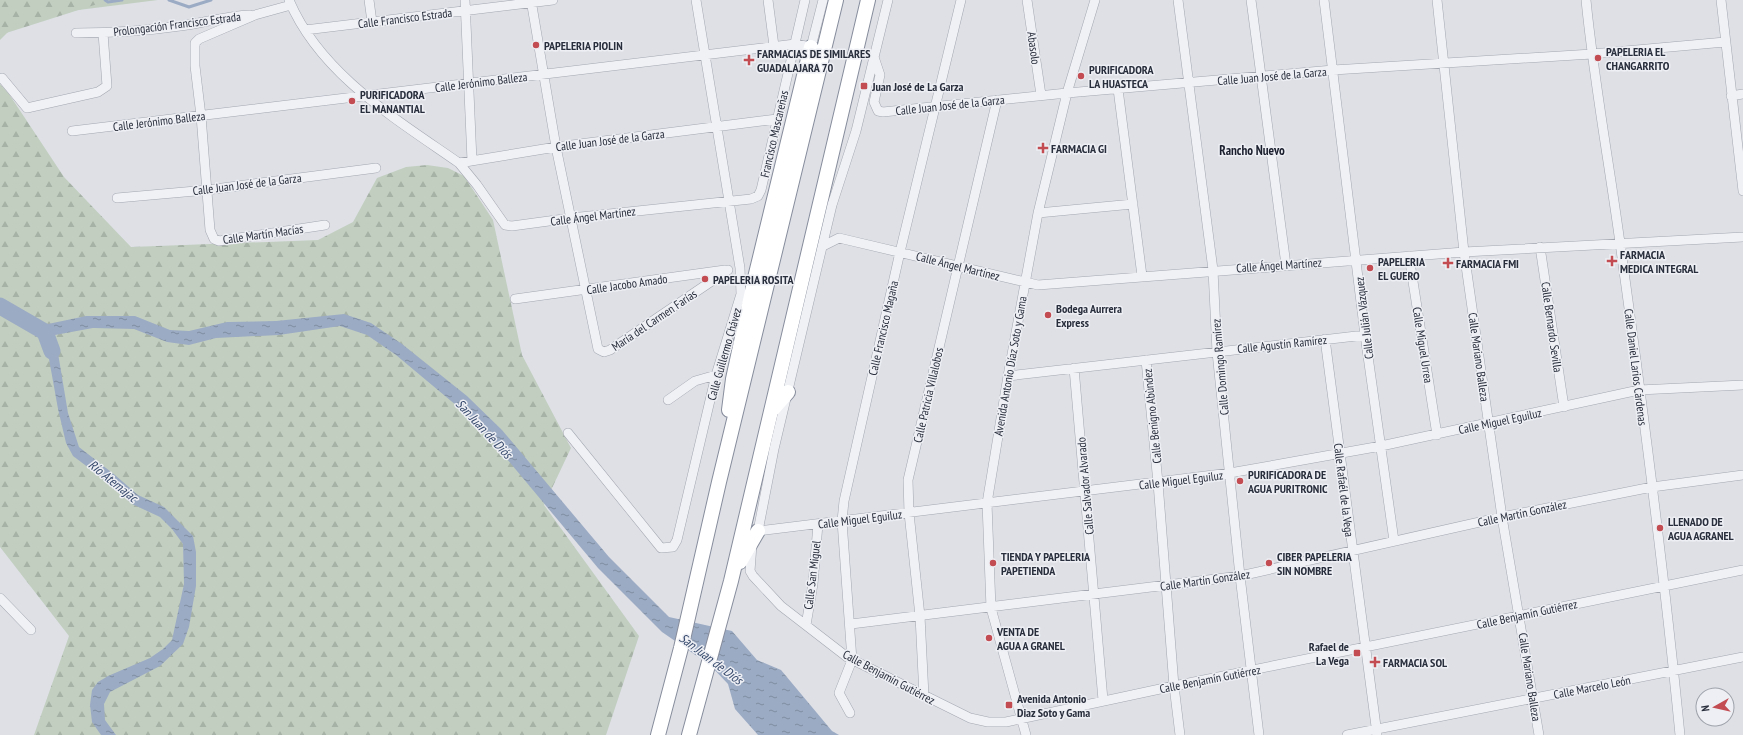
<svg xmlns="http://www.w3.org/2000/svg" width="1743" height="735" font-family="'PT Sans Narrow',sans-serif">
<style>
.green{fill:#c2cfc0}
.forest{fill:url(#forest-firs)}
.water{fill:url(#water-ripples)}
.lines{fill:none;stroke-linecap:round;stroke-linejoin:round}
.stream{stroke:#9cabc4;stroke-width:3}
.river{stroke:#9cabc4;stroke-width:17}
.minor-casing{stroke:#a4a7b0;stroke-width:10}
.highway-casing{stroke:#878d9c;stroke-width:16}
.minor{stroke:#f0f1f5;stroke-width:9}
.highway{stroke:#fff;stroke-width:14}
.poi-dot{fill:#c24c52;stroke:#edeff4;stroke-width:1.5}
.labels{text-anchor:middle;dominant-baseline:central;stroke-width:3;stroke-linejoin:round;paint-order:stroke}
.street-label{font-size:12px;fill:#292e3c;stroke:#edeff4}
.poi-label{font-size:12px;font-weight:bold;fill:#292e3c;stroke:#edeff4;text-anchor:start}
.neighbourhood-label{font-size:13px;font-weight:bold;fill:#1b1f2d;stroke:#edeff4}
.water-label{font-size:13px;font-style:italic;fill:#36496c;stroke:#edeff4}
</style>
<defs>
<pattern id="forest-firs" width="22" height="20" patternUnits="userSpaceOnUse"><rect width="22" height="20" fill="#c2cfc0"/><path d="M5 1l3.5 6h-7zM16 11l3.5 6h-7z" fill="#a7b2a6"/></pattern>
<pattern id="water-ripples" width="26" height="14" patternUnits="userSpaceOnUse"><rect width="26" height="14" fill="#9cabc4"/><path d="M2 4q2-2 4 0t4 0M15 11q2-2 4 0t4 0" fill="none" stroke="#7f8ca0"/></pattern>
</defs>
<rect width="100%" height="100%" fill="#dee0e6"/>
<path class="green" d="M15 0H158L23 17 0 40V16Z"/>
<path class="forest" d="M0 0H110L0 35Z
M0 84 9 94 64 177 131 247 318 240 353 222 377 178 406 167 427 165 448 168 464 176 493 220 522 355 571 448 544 505 639 636 606 735H34L69 636 0 547Z"/>
<path class="water" d="M344 314 371 323 402 344 467 396 502 430 609 557 669 617 732 631 757 660 781 670 832 731 839 735H758L735 709 728 684 710 665 662 632 598 568 491 440 463 411 396 355 367 335 340 326 279 335 216 338 189 345 167 342 134 329 93 328 55 335 68 413 79 447 115 475 138 495 164 507 193 536 196 552V586L189 627 183 644 160 666 110 692 104 704 105 720 116 735H101L92 722 90 705 92 690 98 682 108 676 150 658 163 649 172 640 184 584 183 544 172 529 160 517 132 504 101 477 73 456 66 443 58 409 49 359 40 335 48 324 86 316H135L170 330 189 331 227 322 276 321Z"/>
<g class="lines">
<path class="stream" d="M105 0 108 2 122 0
M169 0 189 7 211 0"/>
<path class="river" d="M0 306 45 332 52 351"/>
<g class="minor-casing">
<path id="minor" d="M289 0C320 74 396 119 459 163L556 147 777 119
M369 0 372 22
M465 0 472 161
M531 0 556 147 598 349 604 352 610 350 728 270
M768 0 774 46
M888 0 856 131 832 205 774 449 758 531 1230 473 1381 446 1639 390 1743 385
M1027 0 1041 95
M1178 0 1213 270 1217 352 1240 576 1259 735
M1251 0 1286 265
M1324 0 1365 335 1394 541
M1437 0 1464 252 1502 517 1539 735
M1586 0C1594 82 1609 162 1620 243 1643 407 1664 571 1680 735
M1721 0 1743 191
M291 5 255 15 199 39 195 43V66L201 116 210 230 214 239 219 241 325 225
M305 30 553 0
M76 33C110 33 146 31 180 26 204 23 226 16 250 15
M874 57 880 75 874 102 878 111 883 112 1067 93 1333 70 1592 54 1725 42
M2 78 27 108 98 92 107 86 103 33
M1118 89 1142 276
M1731 96 1743 94
M72 131 795 44 811 47 823 0
M459 163 477 185 505 225 512 226 571 218 751 199 758 196 761 190 805 0
M117 198 207 190 376 168
M1038 213 1133 204
M823 246 839 238 1038 285 1464 252 1743 237
M1540 247 1564 407
M1409 256 1437 435
M515 299 725 270
M1325 339 1377 734
M1146 360 1158 483 1174 686 1180 735
M1074 368 1103 700
M1008 376 1365 335
M668 400 695 381 716 375
M568 433 661 548 673 547 677 540 716 375 741 294 740 268 696 0
M752 545 750 571 753 576 781 606 847 657 970 718 988 722H1006L1174 686 1743 570
M0 598 31 630
M851 624 1240 576 1502 517 1652 487 1743 475
M806 625 813 584 818 524
M924 696 920 616 909 513 908 480 997 100
M850 713 839 693 852 660 842 521 844 501 900 252 961 0
M1026 735 991 608 987 503 1008 376 1038 213 1067 93 1095 0
M1347 735 1743 657"/>
</g>
<g class="highway-casing">
<path id="highway" d="M773 409 788 392
M729 410 733 379 754 282 811 47
M740 562 758 531
M658 735 681 648 719 482 836 0
M689 735 731 581 868 0"/>
</g>
<use href="#minor" class="minor"/>
<use href="#highway" class="highway"/>
</g>
<g class="poi-dot">
<circle cx="536" cy="45" r="4"/>
<circle cx="1598" cy="58" r="4"/>
<path d="M747 54h4v4h4v4h-4v4h-4v-4h-4v-4h4z"/>
<circle cx="1081" cy="76" r="4"/>
<rect x="860" y="82" width="8" height="8" rx="2"/>
<circle cx="352" cy="101" r="4"/>
<path d="M1041 142h4v4h4v4h-4v4h-4v-4h-4v-4h4z"/>
<path d="M1610 255h4v4h4v4h-4v4h-4v-4h-4v-4h4z"/>
<path d="M1446 257h4v4h4v4h-4v4h-4v-4h-4v-4h4z"/>
<circle cx="1370" cy="268" r="4"/>
<circle cx="705" cy="279" r="4"/>
<circle cx="1048" cy="315" r="4"/>
<circle cx="1240" cy="481" r="4"/>
<circle cx="1660" cy="528" r="4"/>
<circle cx="993" cy="563" r="4"/>
<circle cx="1269" cy="563" r="4"/>
<circle cx="989" cy="638" r="4"/>
<rect x="1353" y="649" width="8" height="8" rx="2"/>
<path d="M1373 656h4v4h4v4h-4v4h-4v-4h-4v-4h4z"/>
<rect x="1005" y="701" width="8" height="8" rx="2"/>
</g>
<g class="labels">
<g class="street-label">
<text transform="translate(405 18) rotate(-7)">Calle Francisco Estrada</text>
<text transform="translate(177 24) rotate(-7)">Prolongación Francisco Estrada</text>
<text transform="translate(1034 48) rotate(82)">Abasolo</text>
<text transform="translate(1272 76) rotate(-5)">Calle Juan José de la Garza</text>
<text transform="translate(481 82) rotate(-7)">Calle Jerónimo Balleza</text>
<text transform="translate(950 105) rotate(-6)">Calle Juan José de la Garza</text>
<text transform="translate(159 121) rotate(-7)">Calle Jerónimo Balleza</text>
<text transform="translate(774 134) rotate(-77)">Francisco Mascareñas</text>
<text transform="translate(610 140) rotate(-7)">Calle Juan José de la Garza</text>
<text transform="translate(247 184) rotate(-7)">Calle Juan José de la Garza</text>
<text transform="translate(593 216) rotate(-7)">Calle Ángel Martínez</text>
<text transform="translate(263 234) rotate(-8)">Calle Martín Macías</text>
<text transform="translate(1279 265) rotate(-4)">Calle Ángel Martínez</text>
<text transform="translate(958 266) rotate(14)">Calle Ángel Martínez</text>
<text transform="translate(627 284) rotate(-8)">Calle Jacobo Amado</text>
<text transform="translate(1364 318) rotate(-97)">Calle Julián Vázquez</text>
<text transform="translate(654 320) rotate(-34)">María del Carmen Farías</text>
<text transform="translate(1552 327) rotate(82)">Calle Bernardo Sevilla</text>
<text transform="translate(883 328) rotate(-77)">Calle Francisco Magaña</text>
<text transform="translate(1282 344) rotate(-6)">Calle Agustín Ramírez</text>
<text transform="translate(1423 345) rotate(81)">Calle Miguel Urrea</text>
<text transform="translate(724 354) rotate(-74)">Calle Guillermo Chávez</text>
<text transform="translate(1479 357) rotate(82)">Calle Mariano Balleza</text>
<text transform="translate(1010 366) rotate(-80)">Avenida Antonio Díaz Soto y Gama</text>
<text transform="translate(1220 367) rotate(-95)">Calle Domingo Ramírez</text>
<text transform="translate(1636 367) rotate(83)">Calle Daniel Larios Cárdenas</text>
<text transform="translate(928 395) rotate(-77)">Calle Patricia Villalobos</text>
<text transform="translate(1152 416) rotate(-96)">Calle Benigno Abùndez</text>
<text transform="translate(1500 421) rotate(-12)">Calle Miguel Eguiluz</text>
<text transform="translate(1181 480) rotate(-7)">Calle Miguel Eguiluz</text>
<text transform="translate(1085 486) rotate(-95)">Calle Salvador Alvarado</text>
<text transform="translate(1344 490) rotate(83)">Calle Rafaél de la Vega</text>
<text transform="translate(1522 513) rotate(-12)">Calle Martín González</text>
<text transform="translate(860 519) rotate(-7)">Calle Miguel Eguiluz</text>
<text transform="translate(812 575) rotate(-83)">Calle San Miguel</text>
<text transform="translate(1205 580) rotate(-8)">Calle Martín González</text>
<text transform="translate(1527 614) rotate(-12)">Calle Benjamín Gutiérrez</text>
<text transform="translate(889 677) rotate(28)">Calle Benjamín Gutiérrez</text>
<text transform="translate(1530 677) rotate(81)">Calle Mariano Balleza</text>
<text transform="translate(1210 679) rotate(-11)">Calle Benjamín Gutiérrez</text>
<text transform="translate(1592 687) rotate(-11)">Calle Marcelo León</text>
</g>
<g class="poi-label">
<text x="544" y="45">PAPELERIA PIOLIN</text>
<text x="1606" y="51">PAPELERIA EL<tspan x="1606" dy="14">CHANGARRITO</tspan></text>
<text x="757" y="53">FARMACIAS DE SIMILARES<tspan x="757" dy="14">GUADALAJARA 70</tspan></text>
<text x="1089" y="69">PURIFICADORA<tspan x="1089" dy="14">LA HUASTECA</tspan></text>
<text x="872" y="86">Juan José de La Garza</text>
<text x="360" y="94">PURIFICADORA<tspan x="360" dy="14">EL MANANTIAL</tspan></text>
<text x="1051" y="148">FARMACIA GI</text>
<text x="1620" y="254">FARMACIA<tspan x="1620" dy="14">MEDICA INTEGRAL</tspan></text>
<text x="1378" y="261">PAPELERIA<tspan x="1378" dy="14">EL GUERO</tspan></text>
<text x="1456" y="263">FARMACIA FMI</text>
<text x="713" y="279">PAPELERIA ROSITA</text>
<text x="1056" y="308">Bodega Aurrera<tspan x="1056" dy="14">Express</tspan></text>
<text x="1248" y="474">PURIFICADORA DE<tspan x="1248" dy="14">AGUA PURITRONIC</tspan></text>
<text x="1668" y="521">LLENADO DE<tspan x="1668" dy="14">AGUA AGRANEL</tspan></text>
<text x="1001" y="556">TIENDA Y PAPELERIA<tspan x="1001" dy="14">PAPETIENDA</tspan></text>
<text x="1277" y="556">CIBER PAPELERIA<tspan x="1277" dy="14">SIN NOMBRE</tspan></text>
<text x="997" y="631">VENTA DE<tspan x="997" dy="14">AGUA A GRANEL</tspan></text>
<text x="1349" y="646" text-anchor="end">Rafael de<tspan x="1349" dy="14">La Vega</tspan></text>
<text x="1383" y="662">FARMACIA SOL</text>
<text x="1017" y="698">Avenida Antonio<tspan x="1017" dy="14">Diaz Soto y Gama</tspan></text>
</g>
<g class="neighbourhood-label">
<text x="1252" y="150">Rancho Nuevo</text>
</g>
<g class="water-label">
<text transform="translate(484 429) rotate(47)">San Juan de Diós</text>
<text transform="translate(113 481) rotate(39)">Río Atemajac</text>
<text transform="translate(711 659) rotate(37)">San Juan de Diós</text>
</g>
</g>
<g transform="translate(1715 707) rotate(262)"><circle r="19" fill="#edeff4" stroke="#9fa2aa"/>
<path d="M0-3L7 15L0 10L-7 15Z" fill="#c24c52"/>
<text y="-6" font-size="11" font-weight="bold" text-anchor="middle" fill="#292e3c">N</text>
</g>
</svg>
